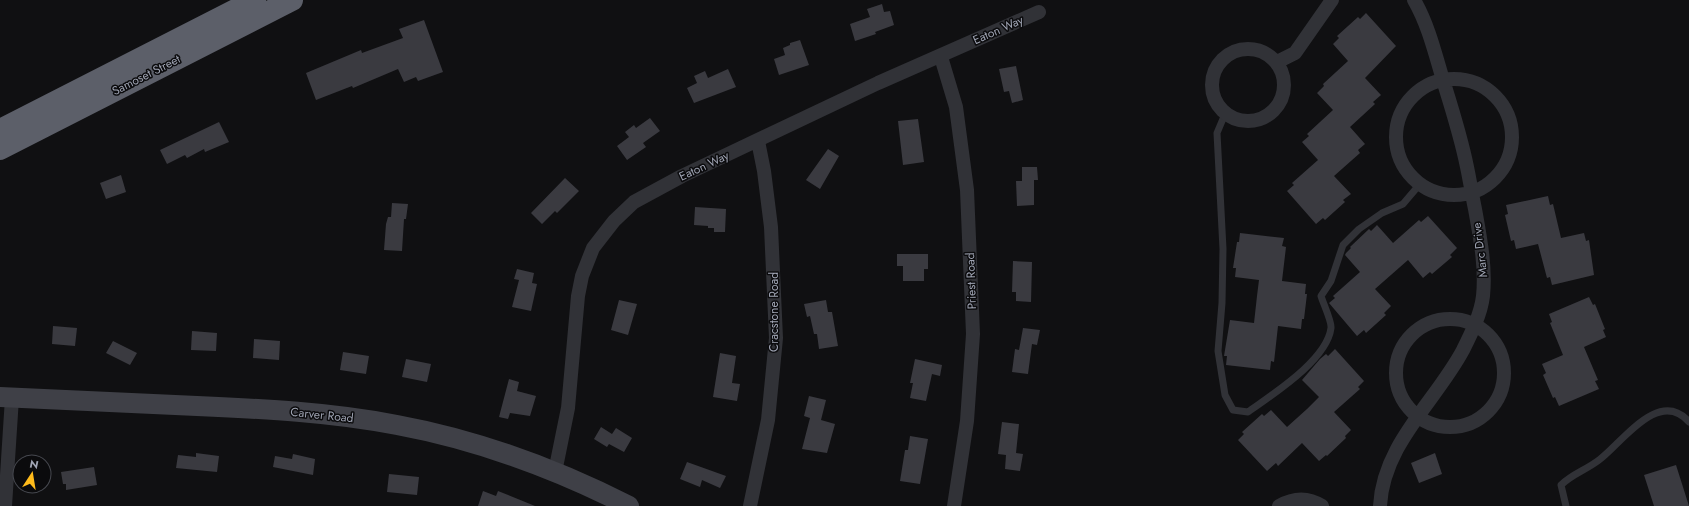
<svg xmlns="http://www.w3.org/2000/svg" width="1689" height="506" font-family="Jost,sans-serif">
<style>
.building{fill:#3a3a40}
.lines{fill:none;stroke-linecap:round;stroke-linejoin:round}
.lane{stroke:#313237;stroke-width:7}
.street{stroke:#313237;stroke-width:14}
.secondary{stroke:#3f4047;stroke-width:20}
.highway{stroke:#5c5f69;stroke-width:22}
.labels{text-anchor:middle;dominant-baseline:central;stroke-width:3;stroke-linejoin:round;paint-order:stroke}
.street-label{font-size:12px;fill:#a0a5b4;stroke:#0b0b0d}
</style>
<rect width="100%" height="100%" fill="#101012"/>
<path class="building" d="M882 4 884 12 890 11 894 25 875 32 876 34 855 41 850 24 870 17 867 9Z
M1366 13 1396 46 1365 78 1381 95 1373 102 1375 104 1350 127 1365 144 1358 150 1360 153 1334 176 1351 194 1343 200 1345 202 1325 220 1323 218 1316 224 1287 191 1294 185 1292 183 1318 160 1302 142 1309 136 1307 134 1333 110 1317 93 1324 86 1323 84 1348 61 1333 44 1339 38 1337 36 1358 17 1360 19Z
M424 20 443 72 418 81 416 77 404 82 398 69 353 88 352 86 316 100 306 73 361 50 362 53 403 38 399 29Z
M800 40 809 65 779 75 774 59 785 55 783 48 790 45V43Z
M1016 66 1023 100 1012 103 1009 91 1004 92 999 69Z
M728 69 736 87 694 103 687 88 697 83 694 76 705 71 708 78Z
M650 118 660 131 643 143 646 147 627 160 617 146 629 137 625 132 634 125 636 128Z
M918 119 924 162 903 165 898 121Z
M219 122 229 142 205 152 204 149 187 158 185 155 167 164 160 150Z
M828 149 839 156 820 189 806 180Z
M1022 167H1037L1038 180H1034V205L1017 206 1016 181H1022Z
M121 175 126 192 106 199 100 183Z
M565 178 579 191 557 213 555 211 542 224 531 213Z
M1548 196 1550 205 1553 204 1561 238 1584 233 1586 241 1589 240 1594 275 1552 285 1550 277 1547 278 1538 244 1516 249 1514 240 1511 241 1505 215 1508 214 1506 205Z
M392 203 408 204 406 219H404L402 251 384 250 386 224 388 217H391Z
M695 207 726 209 725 232H714V228H708V226L694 225Z
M1428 216 1457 248 1450 255 1452 257 1432 274 1430 272 1423 278 1408 260 1375 289 1391 306 1384 313 1386 315 1366 333 1364 330 1357 336 1329 303 1335 298 1333 296 1360 272 1345 255 1346 253 1351 248 1350 247 1369 229 1371 231 1377 225 1393 243 1419 220 1421 222Z
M1240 233 1284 238 1282 246 1286 247 1282 281 1306 284 1305 294H1307L1304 319H1302L1301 329 1278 326 1274 362 1271 361 1270 370 1226 365 1227 356H1224L1230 320 1254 323 1257 296 1259 280 1235 277 1236 268H1233L1237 242H1239Z
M897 254H928V269H924V281H903V266H897Z
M1013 261 1032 262 1031 302 1016 301V292H1012Z
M517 269 534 273 532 283 537 284 531 311 512 307 519 280 514 279Z
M1589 297 1593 305 1595 304 1605 329 1603 330 1606 337 1584 347 1598 380 1595 381 1599 389 1559 406 1555 397 1553 398 1543 375 1546 373 1542 364 1563 355 1550 323 1552 322 1549 314Z
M619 300 637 304 628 335 611 330Z
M826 300 828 312H832L838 346 819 349 817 334H814L810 316 807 317 804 304Z
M53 326 77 328 75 346 52 344Z
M1023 328 1040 330 1037 345 1032 344 1028 374 1012 372 1015 349 1019 350Z
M192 331 217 333 216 351 191 350Z
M254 339 280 341 279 360 253 358Z
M113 341 137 353 130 365 106 353Z
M1335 349 1364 381 1358 387 1360 389 1334 412 1351 430 1345 436 1346 438 1327 456 1326 455 1319 461 1302 443 1278 466 1276 463 1267 471 1238 440 1244 434 1242 432 1262 414 1264 416 1271 410 1287 427 1307 409 1319 397 1302 380 1320 359 1326 354 1328 356Z
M343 352 369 356 366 374 340 370Z
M720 353 736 356 732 383 740 384 737 401 713 397Z
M406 359 431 364 427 382 402 377Z
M915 359 942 365 940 376 932 374 926 401 910 398 913 383H910Z
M509 379 519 382 517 391 536 396 530 416 510 413 508 419 499 417Z
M809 396 826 400 821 420 835 424 827 453 802 449 810 418 804 416Z
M1002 422 1019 424 1016 453 1023 454 1020 471 1005 469 1006 455 998 454Z
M601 427 612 434 616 428 632 438 624 452 609 444 607 447 594 439Z
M910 436 928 439 920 484 900 481 905 450H908Z
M196 453 219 456 217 472 176 468 178 455 196 457Z
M1435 453 1442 474 1419 483 1411 463Z
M293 454 315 459 313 475 273 467 275 456 292 459Z
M687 462 726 476 720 488 702 480 700 487 680 479Z
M1676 465 1689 506H1654L1644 475Z
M94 467 97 485 66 490V484H63L61 472Z
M389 474 419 477 417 495 387 492Z
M483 491 496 496 498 491 535 506H478Z"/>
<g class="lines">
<path class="lane" d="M1225 114 1217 133 1223 249 1222 303 1218 351 1225 395 1233 410 1248 412C1273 394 1327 360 1331 328 1332 322 1323 303 1321 296L1331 281 1343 245 1359 229 1382 213 1403 204 1420 184
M1566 506 1561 485C1572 474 1586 470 1599 460 1621 444 1659 387 1689 422"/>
<path class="street" d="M1212 85a36 36 0 1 1 72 0a36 36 0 1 1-72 0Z
M941 57 956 107 967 190 973 334 967 421 954 506
M1277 62 1295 53 1332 0
M1396 137a58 58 0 1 1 116 0a58 58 0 1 1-116 0Z
M1396 373a54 54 0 1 1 108 0a54 54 0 1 1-108 0Z
M555 472 568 408 578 296 582 276 593 248 614 221 634 202 682 176 878 83 1039 12
M5 506 12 398
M750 506 768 420 776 338 771 227 764 171 758 141
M1279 506C1293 498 1308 497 1322 506
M1380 506C1383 444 1436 401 1463 350 1471 334 1481 314 1483 296 1486 267 1480 237 1475 209 1472 195 1470 181 1467 167 1461 137 1452 109 1443 80 1435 53 1428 24 1414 0"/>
<path class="secondary" d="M0 397C66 400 132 403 197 406 264 409 331 412 397 425 478 440 556 469 629 506"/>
<path class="highway" d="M0 130 255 0
M0 149 292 0"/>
</g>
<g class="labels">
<g class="street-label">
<text transform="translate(998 30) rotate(-24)">Eaton Way</text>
<text transform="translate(146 75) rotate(-27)">Samoset Street</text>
<text transform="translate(704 166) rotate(-25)">Eaton Way</text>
<text transform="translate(1480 250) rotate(-97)">Marc Drive</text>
<text transform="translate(971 281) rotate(-92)">Priest Road</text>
<text transform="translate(774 312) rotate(-90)">Cracstone Road</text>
<text transform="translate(322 415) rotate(6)">Carver Road</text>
</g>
</g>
<g transform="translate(32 474) rotate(12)"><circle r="19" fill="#0b0b0d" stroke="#474950"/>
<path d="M0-3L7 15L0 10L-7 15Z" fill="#ffbb1b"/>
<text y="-6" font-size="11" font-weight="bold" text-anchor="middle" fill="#a0a5b4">N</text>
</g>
</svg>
